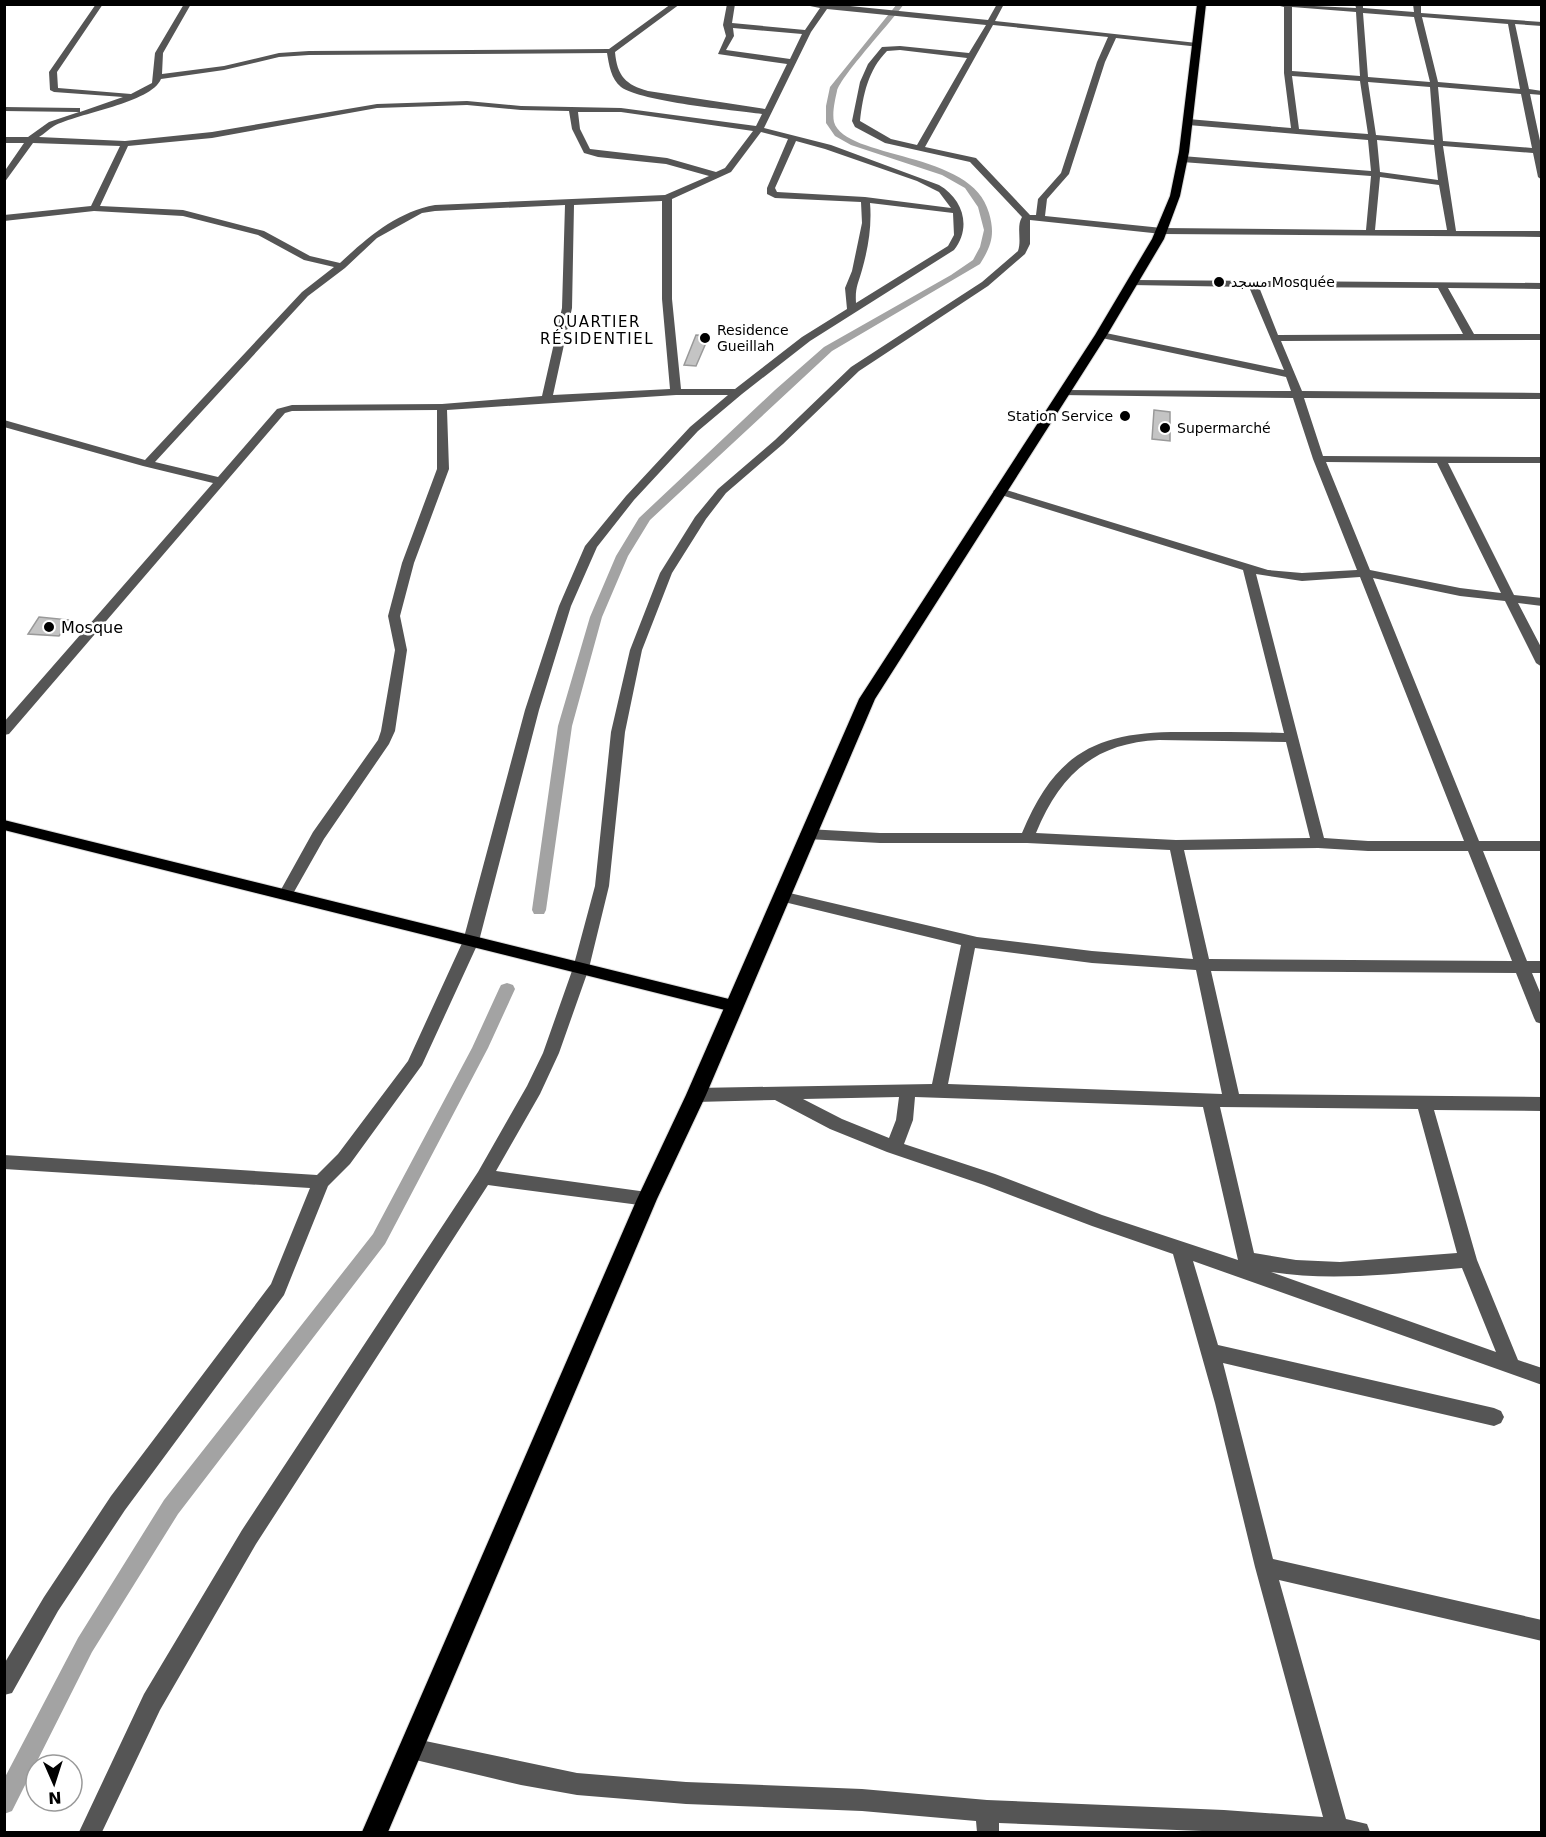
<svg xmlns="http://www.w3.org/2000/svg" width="1546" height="1837" font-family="'DejaVu Sans','Noto Naskh Arabic',sans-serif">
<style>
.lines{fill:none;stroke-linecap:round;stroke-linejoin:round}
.canal{fill:#a3a3a3;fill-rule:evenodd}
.building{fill:#c4c4c4;stroke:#999;stroke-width:1.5}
.major-casing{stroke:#dbdbdb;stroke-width:2}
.highway-casing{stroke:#dbdbdb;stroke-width:2}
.minor{fill:#555;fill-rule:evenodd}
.major{fill:#000;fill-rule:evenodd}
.highway{fill:#000;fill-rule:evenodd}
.poi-dot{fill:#000;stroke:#fff;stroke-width:2}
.labels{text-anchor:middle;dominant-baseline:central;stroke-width:5;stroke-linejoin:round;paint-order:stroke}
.far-poi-label{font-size:14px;fill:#000;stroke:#fff;text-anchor:start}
.far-neighbourhood-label{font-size:15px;letter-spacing:1.5px;fill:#000;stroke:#fff}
.poi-label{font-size:16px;fill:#000;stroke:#fff;text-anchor:start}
</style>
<rect width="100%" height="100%" fill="#fff"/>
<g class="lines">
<path class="canal" d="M897 4H904C892 21 841 76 837 91 835 100 832 113 834 122 845 160 973 150 989 213 995 234 992 245 980 264L832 351 650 520 628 556 602 617 572 726 546 910 544 914H534L532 910 558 726 590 617 616 556 639 518 775 390 824 347 951 275 973 260 980 247 984 230 978 207 965 188 942 175 851 145 835 136 826 123V106L830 87Z
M507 983 513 985 515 989 488 1048 385 1244 178 1514 92 1652 12 1811 4 1814V1779L78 1638 164 1500 373 1234 472 1048 499 989 501 985Z"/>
</g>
<path class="building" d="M696 335 709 336 696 366 684 365Z
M1154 410 1170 412V441L1152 439Z
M39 617 70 620 59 636 28 634Z"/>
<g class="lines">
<g class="major-casing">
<path id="major" d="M4 820 733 1000 739 1002 741 1006 739 1010 733 1012 4 830Z"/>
</g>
<g class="highway-casing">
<path id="highway" d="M1197 4H1206L1189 152 1180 196 1164 239 1107 335 875 699 706 1095 657 1199 388 1832H362L637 1199 686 1095 859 699 1095 335 1152 239 1170 196 1179 152Z"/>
</g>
<path class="minor" d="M96 4H103L57 72 58 88 131 94 152 83 155 53 184 4H191L163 53 162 74 224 66 279 53 309 51 609 49 671 4H680L615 52C617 76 626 85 648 91L765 109 787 64 718 54 726 36 723 25 727 4H735L732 23 805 30 820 8 800 4H830L988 20 997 4H1004L995 21 1197 43H1200V47L1116 38 1105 62 1069 174 1047 199 1045 216 1162 228 1366 230 1371 176 1182 162 1178 159 1182 156 1371 171 1368 140 1188 125 1184 122 1188 119 1291 128 1284 73V7L1272 4 1356 8 1355 4H1363V8L1414 12 1413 4H1421V13L1542 22V26L1515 24 1529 89 1542 91V95L1530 94 1542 150V180L1538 177 1533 153 1443 146 1456 231H1542V237L1162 234 1030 220V244L1025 254 988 286 859 371 783 444 726 493 706 519 672 573 642 650 625 732 609 886 589 968 559 1053 540 1094 496 1171 647 1192 653 1194 656 1199 653 1204 647 1206 488 1185 256 1544 160 1710 102 1832H79L144 1694 242 1530 478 1172 527 1086 543 1053 573 968 595 886 611 732 630 650 660 573 695 517 718 489 775 440 851 367 982 282 1018 251C1022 240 1016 227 1022 217L970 162 885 143 855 127 852 121 860 82 868 64 882 47 900 46 969 53 986 25 827 9 811 32 764 128 831 145 939 185C963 199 972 227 954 250L810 341 742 394 698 431 634 500 597 547 571 606 539 710 479 941 422 1065 350 1164 328 1186 284 1295 125 1510 58 1611 12 1693 4 1695V1664L44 1597 111 1496 271 1284 310 1188 4 1169V1155L317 1175 338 1154 408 1061 463 941 525 710 559 606 585 546 626 496 690 427 728 395H676L447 410 449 469 414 563 400 616 407 650 395 731 389 744 324 839 290 899 285 900 278 895 313 832 378 740 381 731 395 650 388 616 402 563 437 469V410L292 411 285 413 9 734 4 735V722L213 483 143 466 4 427V420L145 460 302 292 334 267 304 260 258 235 183 216 94 211 4 221V215L91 206 120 146 33 143 4 183V172L24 143H4V137H28L49 122 79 112 4 111V107L77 108H80V112L123 97 54 92 50 90 49 72ZM1292 7 1356 12 1360 76 1292 71ZM1363 13 1414 17 1430 82 1368 77ZM1422 17 1508 24 1520 89 1438 82ZM993 25 1108 37 1097 62 1061 173 1038 199 1036 215H1030L976 158 925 147ZM733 28 802 34 790 59 726 50 734 36ZM900 50 967 58 917 145 891 139 860 121C863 95 868 70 887 51ZM607 53C609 65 611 79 621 87 642 102 733 110 762 114L756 126 621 108 521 106 467 101 377 104 212 132 125 141 39 137C44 134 49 129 54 126 78 113 151 103 161 79L224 70 279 57 309 55ZM1292 76 1360 81 1368 134 1299 129ZM1368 82 1430 87 1434 140 1376 135ZM1438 87 1521 94 1532 148 1443 141ZM467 105 521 110 569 111 572 129 584 153 598 157 666 164 709 176 665 195 435 205C397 212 368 237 340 263L310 256 264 231 183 210 100 206 128 146 212 138 377 108ZM578 112H621L753 131 725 168 716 172 667 158 590 149 580 129ZM761 132 788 139 767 188V194L775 198 861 202 862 223 852 271 845 288 847 309 802 337 735 389H681L672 299V199L731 172ZM1377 140 1434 145 1438 180 1380 172ZM796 141 825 149 917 181 939 192 951 208 865 197 777 192 775 188ZM1380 177 1439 185 1447 230H1375ZM662 201V299L670 389 553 395 572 308 574 205ZM870 203 953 213 954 235 948 246 856 303C855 288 858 284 862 270 868 249 872 226 870 203ZM565 205 562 308 542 396 442 404 292 405 277 409 218 477 155 462 308 296 345 268 377 238 422 213 435 211Z
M1134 280 1542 283V289L1448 288 1474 334H1542V340L1281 341 1302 391 1542 393V399L1304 398 1323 456 1542 457V463H1448L1514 595 1542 598V606L1518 603 1542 649V667L1536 663 1505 601 1460 596 1373 578 1479 841H1542V851H1483L1527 961H1542V973H1532L1542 997V1024L1536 1022 1534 1018 1516 973 1211 971 1239 1094 1542 1097V1111L1434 1110 1477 1260 1518 1360 1542 1368V1385L1193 1261 1218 1345 1494 1408 1501 1411 1504 1417 1501 1423 1494 1426 1223 1363 1273 1559 1542 1620V1641L1279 1580 1346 1819 1367 1824 1370 1832H1228L999 1823V1832H977L976 1821 862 1811 686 1804 577 1795 521 1785 403 1757 400 1749 403 1741 411 1738 577 1773 686 1782 862 1789 987 1800 1224 1810 1323 1817 1255 1567 1215 1403 1173 1254 1092 1226 984 1185 887 1152 830 1129 775 1100 696 1102 690 1100 688 1095 690 1090 696 1088 932 1084 961 945 776 900 774 896 776 892 781 891 977 937 1092 951 1193 959 1170 850 1027 843H880L807 839 800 834 807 829 880 833H1022C1057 749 1100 731 1187 732 1219 732 1252 732 1284 733L1243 570 995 493 993 491 999 488 1003 489 1268 570 1302 573 1357 570 1313 459 1293 398 1060 395 1059 393 1064 390 1291 391 1286 377 1097 337 1096 335 1101 332 1284 370 1249 287 1131 285 1129 283ZM1259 287 1438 288 1463 334 1278 335ZM1326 462 1437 463 1501 593 1460 588 1370 570ZM1256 574 1302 581 1360 577 1464 841H1368L1324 838ZM1159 740 1286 742 1310 838 1176 840 1036 833C1060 775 1094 743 1159 740ZM1318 848 1368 851H1468L1512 961 1209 959 1184 850ZM975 948 1092 963 1196 970 1222 1094 948 1084ZM899 1097 896 1120 889 1138 842 1119 803 1099ZM915 1097 1203 1107 1238 1260 1102 1215 995 1174 904 1144 913 1120ZM1220 1107 1418 1109 1457 1253 1340 1262 1296 1260 1254 1253ZM1462 1268 1496 1352 1271 1272C1335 1282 1398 1273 1462 1268Z"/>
<use href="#major" class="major"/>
<use href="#highway" class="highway"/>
</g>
<g class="poi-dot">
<circle cx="1219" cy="282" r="6"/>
<circle cx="705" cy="338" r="6"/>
<circle cx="1125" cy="416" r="6"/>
<circle cx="1165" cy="428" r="6"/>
<circle cx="49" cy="627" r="6"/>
</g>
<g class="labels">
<g class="far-poi-label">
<text x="1231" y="282">مسجد Mosquée</text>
<text x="717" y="330">Residence<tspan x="717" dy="16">Gueillah</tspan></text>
<text x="1113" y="416" text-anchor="end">Station Service</text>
<text x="1177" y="428">Supermarché</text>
</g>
<g class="far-neighbourhood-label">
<text x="597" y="322">QUARTIER<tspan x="597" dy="17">RÉSIDENTIEL</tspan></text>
</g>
<g class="poi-label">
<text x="61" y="627">Mosque</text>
</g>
</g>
<rect width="1546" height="1837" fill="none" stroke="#000000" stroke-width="12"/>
<g transform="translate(54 1783) rotate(177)"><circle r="28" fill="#ffffff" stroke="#999999" stroke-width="1.5"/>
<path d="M0-4.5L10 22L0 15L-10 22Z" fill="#000000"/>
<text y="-9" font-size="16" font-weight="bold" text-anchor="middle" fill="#000000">N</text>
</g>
</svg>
